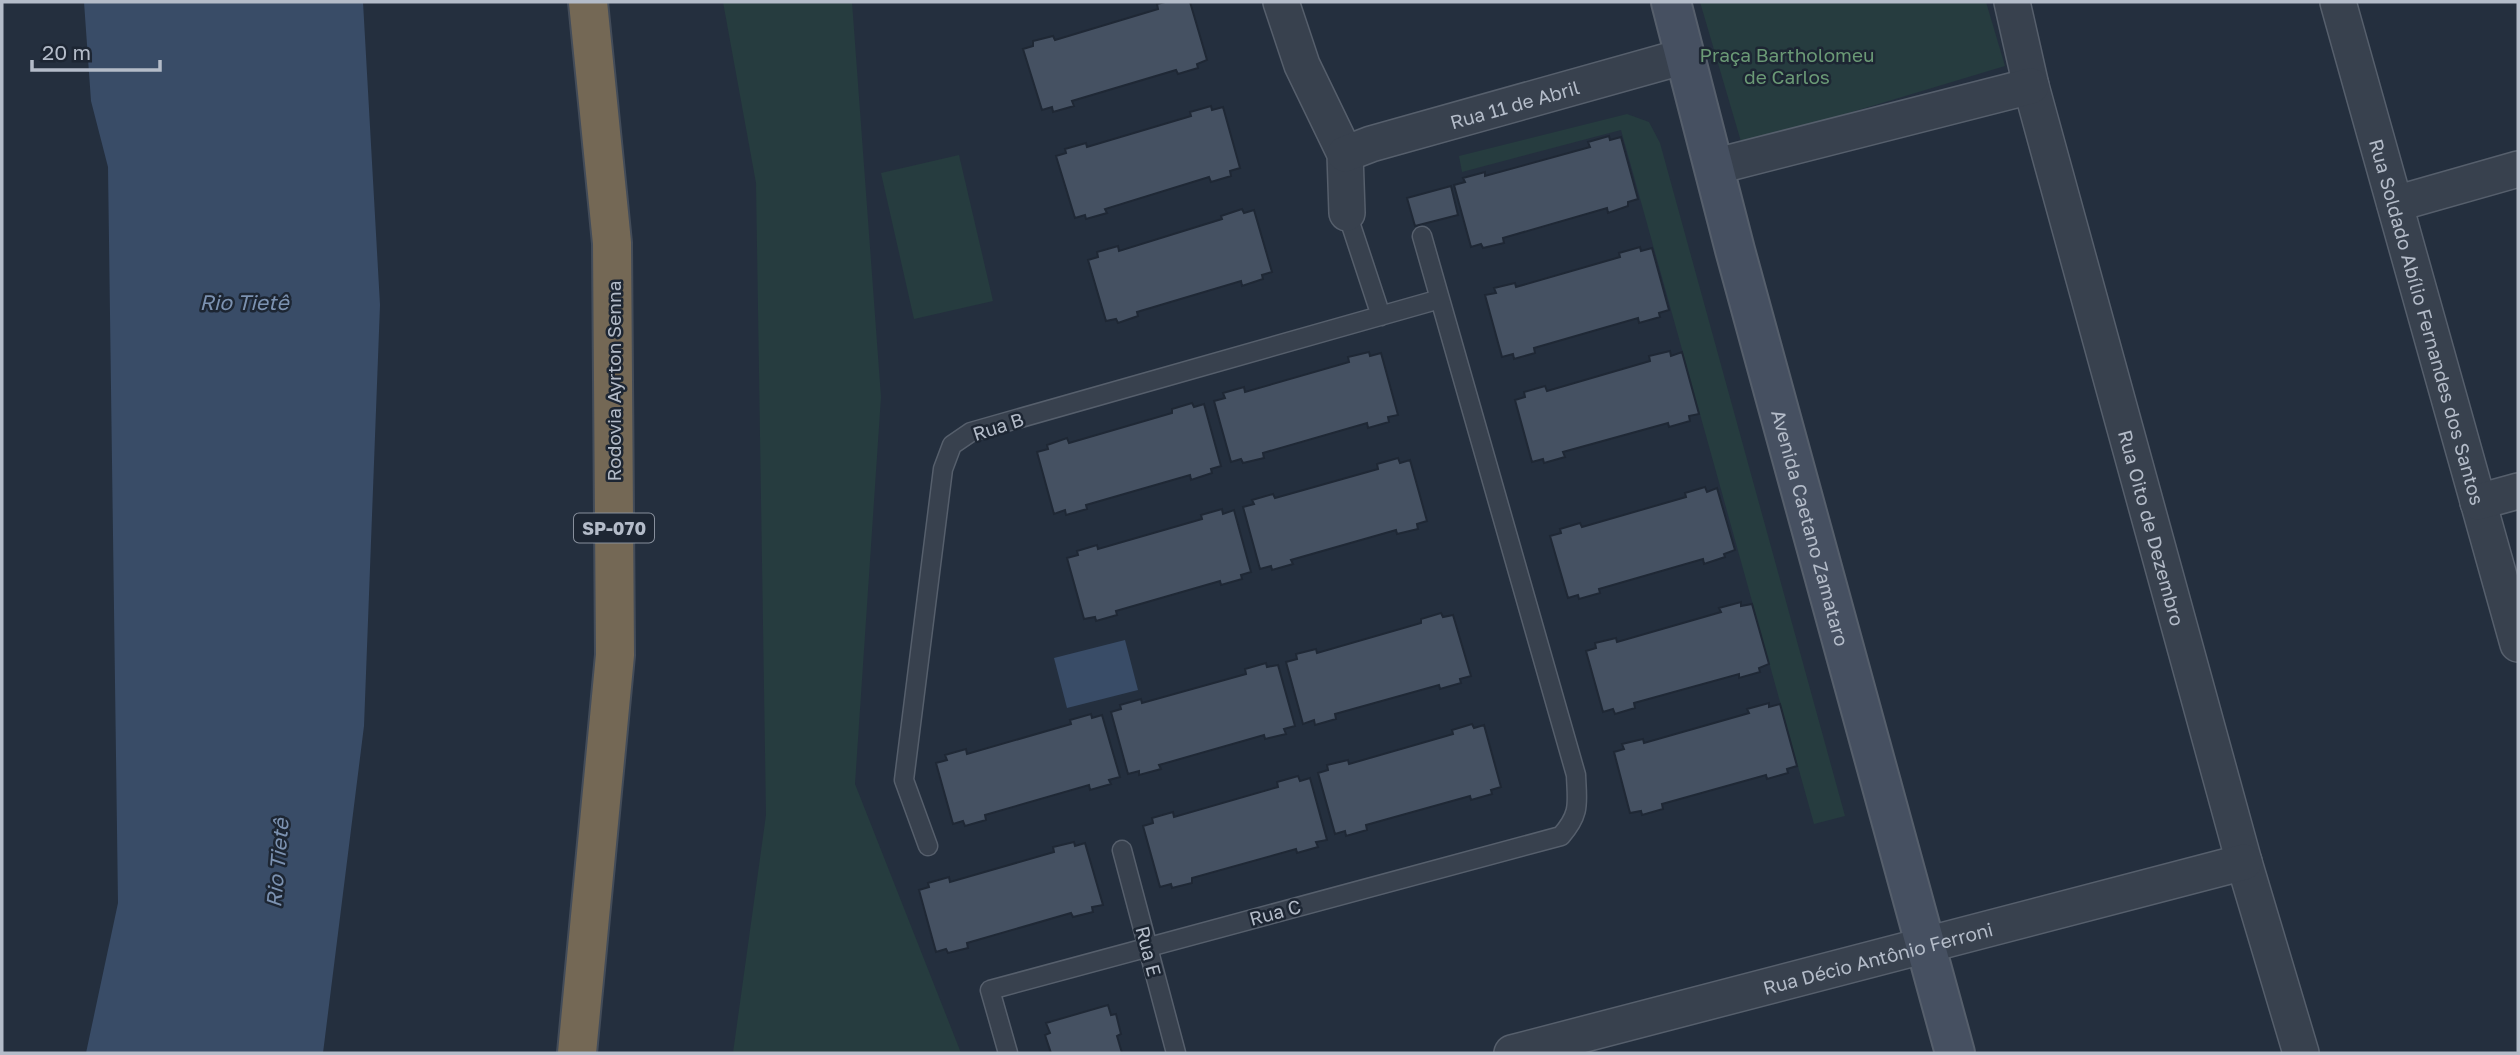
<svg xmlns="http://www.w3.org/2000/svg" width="2520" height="1055" font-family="'Golos Text',sans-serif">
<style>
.green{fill:#263c3f}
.water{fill:#394c67}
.building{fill:#455162;stroke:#1f2835;stroke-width:2}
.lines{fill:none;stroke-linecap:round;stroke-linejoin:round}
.lane-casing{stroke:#565f6c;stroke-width:21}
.street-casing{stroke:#565f6c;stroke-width:38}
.secondary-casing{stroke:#565f6c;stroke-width:42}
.highway-casing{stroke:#434c59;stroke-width:42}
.lane{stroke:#38414e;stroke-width:18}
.street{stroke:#38414e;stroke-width:35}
.secondary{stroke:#465061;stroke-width:38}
.highway{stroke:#746855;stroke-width:38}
.labels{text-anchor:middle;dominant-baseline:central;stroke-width:5;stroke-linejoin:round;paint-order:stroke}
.shield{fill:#1d2633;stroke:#878f9c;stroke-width:2}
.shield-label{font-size:18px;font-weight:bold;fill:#b4bcc9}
.park-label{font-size:19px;fill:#6b9a76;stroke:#1d2633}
.street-label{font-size:19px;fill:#b4bcc9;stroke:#1d2633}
.water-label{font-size:21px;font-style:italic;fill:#7c92b1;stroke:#1d2633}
</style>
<rect width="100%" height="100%" fill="#242f3e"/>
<path class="green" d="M723 2H852L881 397 855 784 961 1053H733L766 815 756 183Z
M1700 2H1986L2005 66 1742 145Z
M1627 114 1649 122 1660 143 1845 816 1814 824 1621 130 1462 172 1459 156Z
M959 155 993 301 914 319 881 173Z"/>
<path class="water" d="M84 2H363L380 305 364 726 323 1053H86L118 903 108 167 91 101Z
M1125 640 1138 690 1067 708 1054 658Z"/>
<path class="building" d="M1165 2H1190L1207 60 1197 64 1198 68 1178 74 1176 70 1072 101 1074 106 1053 112 1052 107 1042 110 1023 49 1033 46V41L1053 36 1055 40 1158 9 1157 4Z
M1211 106 1212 110 1223 107 1240 168 1230 171 1231 176 1211 182 1209 177 1105 209 1107 213 1086 219 1085 215 1075 218 1056 156 1066 153 1065 149 1086 143 1087 147 1191 116 1190 112Z
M1609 136 1610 140 1621 137 1638 199 1628 202V206L1608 213 1607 208 1503 238 1504 243 1483 248 1481 244 1471 247 1454 185 1465 182 1463 178 1485 172V176L1590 147 1588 142Z
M1451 186 1458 215 1415 226 1407 198Z
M1242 209 1244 213 1254 210 1272 272 1262 275 1263 279 1242 286 1241 281 1137 312 1138 316 1118 323 1116 319 1106 321 1088 260 1098 257 1097 252 1118 246 1119 251 1222 219 1221 216Z
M1640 247 1641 251 1652 248 1669 310 1659 313 1660 317 1639 323 1638 318 1534 348 1535 353 1514 359 1513 354 1502 357 1485 295 1496 293 1494 288 1515 283 1516 287 1620 257 1619 253Z
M1670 351 1671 356 1682 352 1699 414 1689 416 1690 421 1669 427 1668 423 1563 452 1565 457 1544 463 1543 459 1532 462 1515 400 1525 397 1524 392 1545 386 1547 391 1650 361 1649 356Z
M1369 352 1370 356 1381 353 1398 415 1388 417 1389 422 1368 428 1367 423 1263 453 1264 458 1243 463 1241 459 1231 462 1214 401 1225 398 1223 393 1244 387 1245 392 1349 362 1348 357Z
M1192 403 1194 407 1204 404 1221 466 1211 469 1212 473 1191 480 1190 475 1086 505 1087 509 1066 515 1065 510 1054 514 1037 452 1048 449 1047 445 1067 438 1069 443 1172 413V409Z
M1398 458 1400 463 1410 460 1427 521 1417 524 1418 529 1397 534 1396 530 1291 560 1293 564 1272 570 1271 566 1260 569 1243 507 1254 504 1252 500 1273 494 1275 498 1378 469 1377 464Z
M1705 487 1707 492 1717 488 1735 550 1724 554 1725 557 1704 564 1703 559 1599 589 1600 593 1579 599 1578 595 1568 598 1550 536 1561 533 1560 529 1580 523 1582 527 1686 497 1685 493Z
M1222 509 1223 514 1234 510 1251 572 1241 575 1242 579 1221 585 1220 581 1116 611 1117 615 1096 621 1095 617 1084 619 1067 558 1078 555 1077 551 1097 545 1098 549 1202 519 1201 515Z
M1741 602V606L1752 604 1769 664 1759 668 1760 672 1739 678V674L1634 703 1635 708 1615 714 1613 709 1603 712 1586 651 1596 648 1595 643 1616 638 1617 642 1721 612 1719 608Z
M1441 613 1443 617 1453 615 1471 676 1460 679 1461 683 1440 689 1439 685 1335 714 1336 719 1315 725 1314 720 1303 724 1286 662 1297 659 1296 654 1316 649 1317 653 1421 623V619Z
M1266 663 1267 667 1278 665 1295 726 1284 729 1286 734 1265 739 1264 735 1159 765 1161 769 1139 775V771L1128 774 1111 712 1121 709 1120 705 1141 699 1142 703 1246 674 1245 669Z
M1769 703V707L1780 704 1797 766 1787 769 1788 773 1767 779 1766 775 1662 804 1663 809 1642 815 1641 811 1630 813 1614 752 1624 749 1622 744 1643 739 1644 743 1749 713 1747 709Z
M1091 714 1092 718 1102 715 1120 777 1109 780 1111 784 1090 790 1089 785 985 815 986 820 965 826 963 821 953 824 936 763 947 760 945 755 966 749 967 754 1071 724 1070 720Z
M1472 724 1474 728 1484 725 1501 787 1491 790 1492 794 1471 800 1470 796 1366 825 1367 830 1346 836 1345 831 1335 834 1318 773 1328 770 1327 765 1348 760 1349 764 1453 734 1452 730Z
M1298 776 1300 781 1310 778 1327 840 1316 842 1318 847 1297 853 1296 849 1192 878V883L1172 888 1171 884 1160 887 1143 826 1153 823 1152 818 1173 812 1174 817 1278 787 1277 782Z
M1074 842 1075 846 1085 843 1103 905 1092 907 1093 912 1073 917 1071 913 967 943 968 948 948 953 946 949 936 952 919 890 929 887 928 883 949 877 950 882 1054 852 1053 847Z
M1108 1005 1111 1015 1116 1014 1121 1034 1117 1036 1122 1053H1051L1045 1035 1050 1033 1046 1023Z"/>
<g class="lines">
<g class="lane-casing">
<path id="lane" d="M1347 213 1381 316
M928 846 904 780 943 469 952 445 971 432 1440 299
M1122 850 1176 1053
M1008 1053 990 990 1561 836C1581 813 1577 803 1576 775L1422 236"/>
</g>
<g class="street-casing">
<g id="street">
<path d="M1281 2 1302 65 1345 154 1347 213"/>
<path id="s1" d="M2012 2 2031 86 2244 862 2301 1053"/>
<path id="s2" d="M2338 2 2518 644"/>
<path id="s3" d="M1345 154 1371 144 1685 56"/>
<path d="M1713 167 2031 86"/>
<path d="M2395 204 2518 169"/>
<path d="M2478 502 2518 491"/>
<path id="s4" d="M1512 1053 2244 862"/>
</g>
</g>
<g class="secondary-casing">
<g id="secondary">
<path id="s5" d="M1671 2 1735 250 1955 1053"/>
</g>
</g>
<g class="highway-casing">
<path id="highway" d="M577 1053 615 655 612 243 588 2"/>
</g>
<use href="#lane" class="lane"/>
<use href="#street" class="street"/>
<use href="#secondary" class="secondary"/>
<use href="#highway" class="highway"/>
</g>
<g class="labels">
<rect class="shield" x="574" y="513.5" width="80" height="29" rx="5"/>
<g class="shield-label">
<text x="614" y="528">SP-070</text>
</g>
<g class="park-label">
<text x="1787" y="54">Praça Bartholomeu<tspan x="1787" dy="22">de Carlos</tspan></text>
</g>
<g class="street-label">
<text stroke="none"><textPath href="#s3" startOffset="177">Rua 11 de Abril</textPath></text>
<text stroke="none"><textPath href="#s2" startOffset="332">Rua Soldado Abílio Fernandes dos Santos</textPath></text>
<text transform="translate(613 381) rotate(-90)">Rodovia Ayrton Senna</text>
<text transform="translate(998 426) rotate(-18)">Rua B</text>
<text stroke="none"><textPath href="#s5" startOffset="544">Avenida Caetano Zamataro</textPath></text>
<text stroke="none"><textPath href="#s1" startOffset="544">Rua Oito de Dezembro</textPath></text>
<text transform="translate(1275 912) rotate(-15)">Rua C</text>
<text transform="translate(1149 951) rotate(75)">Rua E</text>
<text stroke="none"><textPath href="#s4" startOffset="378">Rua Décio Antônio Ferroni</textPath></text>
</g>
<g class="water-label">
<text x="244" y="302">Rio Tietê</text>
<text transform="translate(277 863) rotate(-85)">Rio Tietê</text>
</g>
</g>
<rect width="2520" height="1055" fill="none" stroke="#b4bcc9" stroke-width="7"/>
<path d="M32 60v10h128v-10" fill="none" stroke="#b4bcc9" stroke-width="3.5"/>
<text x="42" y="60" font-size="21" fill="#b4bcc9" stroke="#1d2633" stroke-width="5" paint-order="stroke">20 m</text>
</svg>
